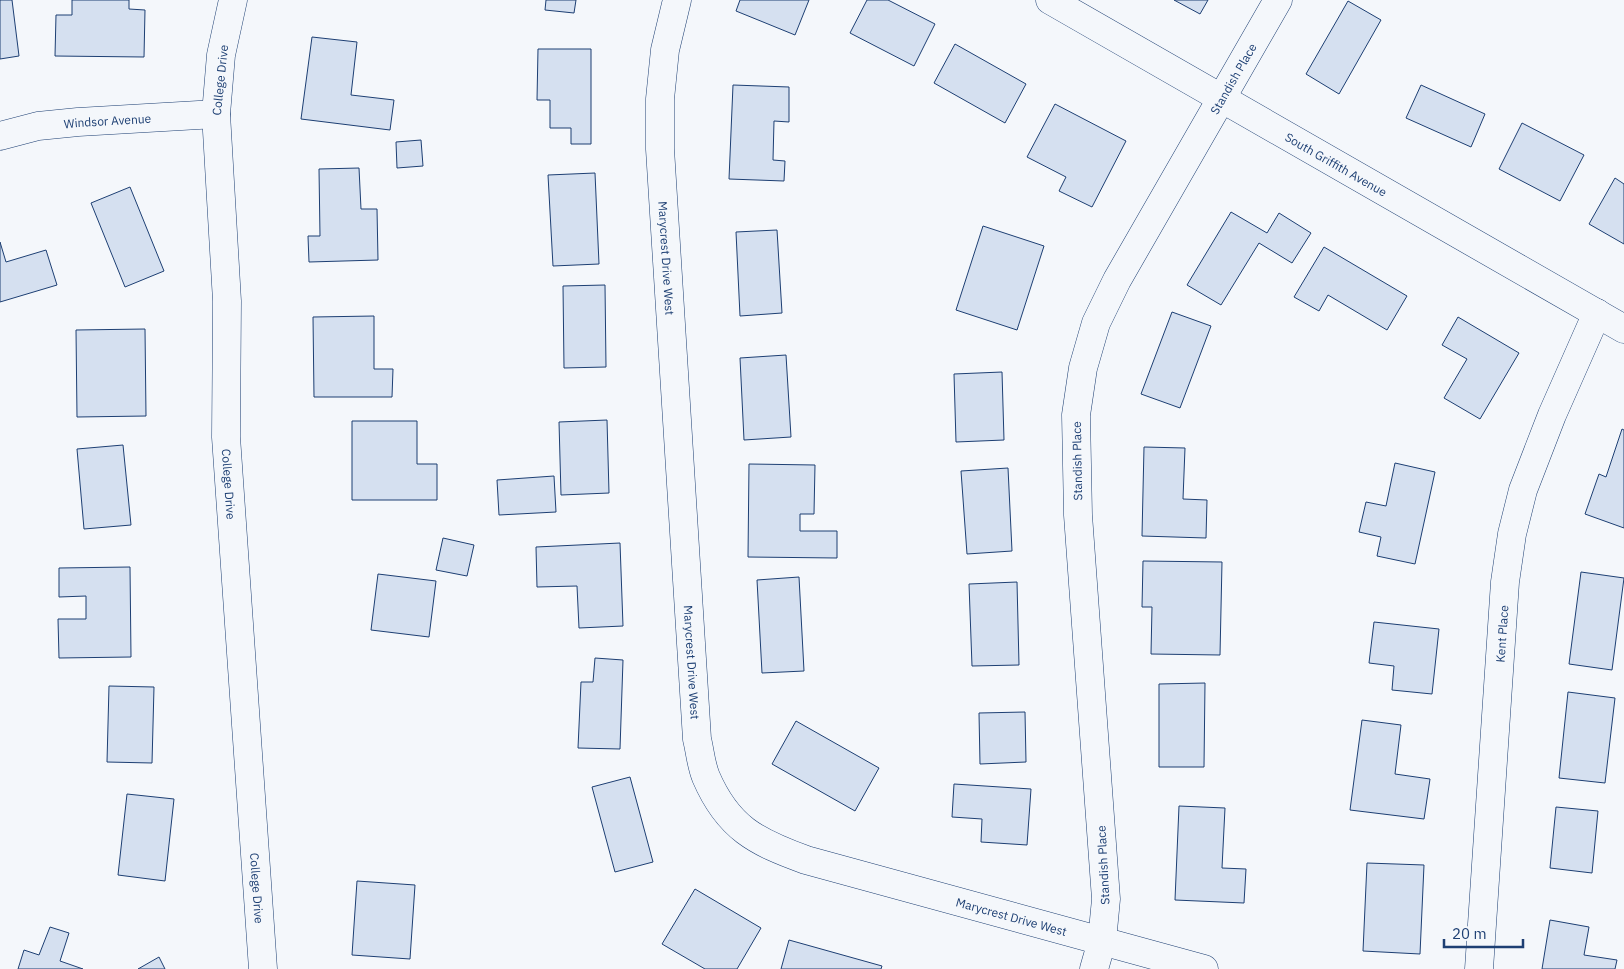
<svg xmlns="http://www.w3.org/2000/svg" width="1624" height="969" font-family="'IBM Plex Sans',sans-serif">
<style>
.building{fill:#d5e0f0;stroke:#1d3f73}
.lines{fill:none;stroke-linecap:round;stroke-linejoin:round}
.minor-casing{stroke:#1d3f73;stroke-width:29}
.minor{stroke:#f4f7fb;stroke-width:28}
.labels{text-anchor:middle;dominant-baseline:central;stroke-width:4;stroke-linejoin:round;paint-order:stroke}
.street-label{font-size:12px;fill:#1d3f73;stroke:#f4f7fb}
</style>
<rect width="100%" height="100%" fill="#f4f7fb"/>
<path class="building" d="M0 0H12L19 56 0 59Z
M72 0H129V9L145 10 144 57 55 56 56 15H72Z
M546 0H576L574 13 545 10Z
M740 0H809L795 35 736 11Z
M867 0H888L935 24 914 66 850 33Z
M1174 0H1208L1200 14Z
M1348 1 1381 20 1339 94 1306 74Z
M312 37 357 42 351 95 394 100 390 130 301 119Z
M955 44 1026 84 1005 123 934 83Z
M538 49H591V144H571V128H550V100H537Z
M733 85 789 87V122L774 121 773 160 785 161 784 181 729 179Z
M1421 85 1485 114 1471 147 1406 118Z
M1055 104 1126 141 1092 207 1059 191 1066 177 1027 157Z
M1522 123 1584 155 1560 201 1499 169Z
M421 140 423 166 397 168 396 142Z
M359 168 361 209H377L378 260 309 262 308 236H320L319 169Z
M595 173 599 264 553 266 548 175Z
M1615 178 1624 184V244L1589 224Z
M130 187 164 271 125 287 91 203Z
M1231 212 1267 233 1279 213 1311 233 1292 263 1259 243 1221 305 1187 285Z
M983 226 1044 246 1017 330 956 310Z
M777 230 782 313 740 316 736 232Z
M0 242 6 262 46 250 57 285 0 302Z
M1324 247 1407 296 1387 330 1328 295 1319 311 1294 297Z
M605 285 606 367 564 368 563 286Z
M1172 312 1211 326 1180 408 1141 394Z
M374 316V369H393L392 397H314L313 317Z
M1458 317 1519 353 1480 419 1444 398 1467 359 1442 345Z
M145 329 146 416 77 417 76 330Z
M786 355 791 437 744 440 740 358Z
M1002 372 1004 440 956 442 954 374Z
M607 420 609 493 561 495 559 422Z
M352 421H417V464H437V500H352Z
M1622 429 1624 430V528L1585 514 1599 474 1606 477Z
M123 445 131 525 84 529 77 449Z
M1144 447 1185 448 1183 499 1207 500 1206 538 1142 536Z
M1395 463 1435 472 1415 564 1377 556 1381 537 1359 532 1366 502 1386 506Z
M749 464 815 465 814 514H800V531H837V558L748 557Z
M1008 468 1012 551 967 554 961 471Z
M554 476 556 512 499 515 497 480Z
M443 538 474 545 467 576 436 570Z
M620 543 623 626 579 628 577 586 537 587 536 547Z
M1143 561 1222 562 1220 655 1151 654 1152 607H1142Z
M130 567 131 657 59 658 58 619H86V596L59 597V568Z
M1581 572 1624 578 1612 670 1569 664Z
M378 574 436 581 429 637 371 630Z
M799 577 804 671 762 673 757 580Z
M1017 582 1019 665 972 666 969 584Z
M1374 622 1439 629 1432 694 1392 690 1394 666 1369 663Z
M595 658 623 660 620 749 578 748 581 682H593Z
M1205 683 1204 767H1159V684Z
M109 686 154 687 152 763 107 762Z
M1568 692 1615 698 1605 783 1559 778Z
M1025 712 1026 762 980 764 979 713Z
M1362 720 1401 725 1395 774 1430 779 1424 819 1350 810Z
M796 721 879 768 855 811 772 764Z
M630 777 653 862 615 872 592 787Z
M954 784 1031 789 1027 845 981 842 982 819 952 817Z
M127 794 174 799 165 881 118 875Z
M1179 806 1225 808 1222 868 1246 869 1244 903 1175 900Z
M1556 807 1598 811 1592 873 1550 868Z
M1367 863 1424 865 1420 954 1363 951Z
M357 881 415 885 410 959 352 955Z
M695 889 761 928 737 969H705L662 944Z
M1550 920 1589 927 1584 955 1617 960 1615 969H1542Z
M50 927 69 933 60 961 83 969H18L24 950 39 955Z
M789 940 882 966 881 969H781Z
M159 957 165 969H138Z"/>
<g class="lines">
<g class="minor-casing">
<g id="minor">
<path id="s1" d="M233 0 221 55 216 114 227 301 226 437 263 969"/>
<path id="s2" d="M677 0 665 50 660 99V149L697 739C700 751 701 765 706 777 728 828 756 842 806 860L1204 969"/>
<path id="s3" d="M1050 0 1624 329"/>
<path id="s4" d="M0 136 38 126 78 122 216 114"/>
<path id="s5" d="M1094 969 1102 941 1106 899 1078 515 1076 415 1083 368 1096 323 1117 280 1278 0"/>
<path id="s6" d="M1479 969 1505 582 1512 534 1523 490 1552 415 1597 313"/>
</g>
</g>
<use href="#minor" class="minor"/>
</g>
<g class="labels">
<g class="street-label">
<text stroke="none"><textPath href="#s5" startOffset="931">Standish Place</textPath></text>
<text transform="translate(220 80) rotate(-84)">College Drive</text>
<text stroke="none"><textPath href="#s4" startOffset="109">Windsor Avenue</textPath></text>
<text stroke="none"><textPath href="#s3" startOffset="330">South Griffith Avenue</textPath></text>
<text stroke="none"><textPath href="#s2" startOffset="260">Marycrest Drive West</textPath></text>
<text transform="translate(1077 461) rotate(-91)">Standish Place</text>
<text stroke="none"><textPath href="#s1" startOffset="486">College Drive</textPath></text>
<text stroke="none"><textPath href="#s6" startOffset="336">Kent Place</textPath></text>
<text stroke="none"><textPath href="#s2" startOffset="665">Marycrest Drive West</textPath></text>
<text transform="translate(1103 865) rotate(-93)">Standish Place</text>
<text stroke="none"><textPath href="#s1" startOffset="891">College Drive</textPath></text>
<text stroke="none"><textPath href="#s2" startOffset="1129">Marycrest Drive West</textPath></text>
</g>
</g>
<path d="M1444 939v8h79v-8" fill="none" stroke="#1d3f73" stroke-width="2.5"/>
<text x="1452" y="939" font-size="15" fill="#1d3f73" stroke="#f4f7fb" stroke-width="4" paint-order="stroke">20 m</text>
</svg>
